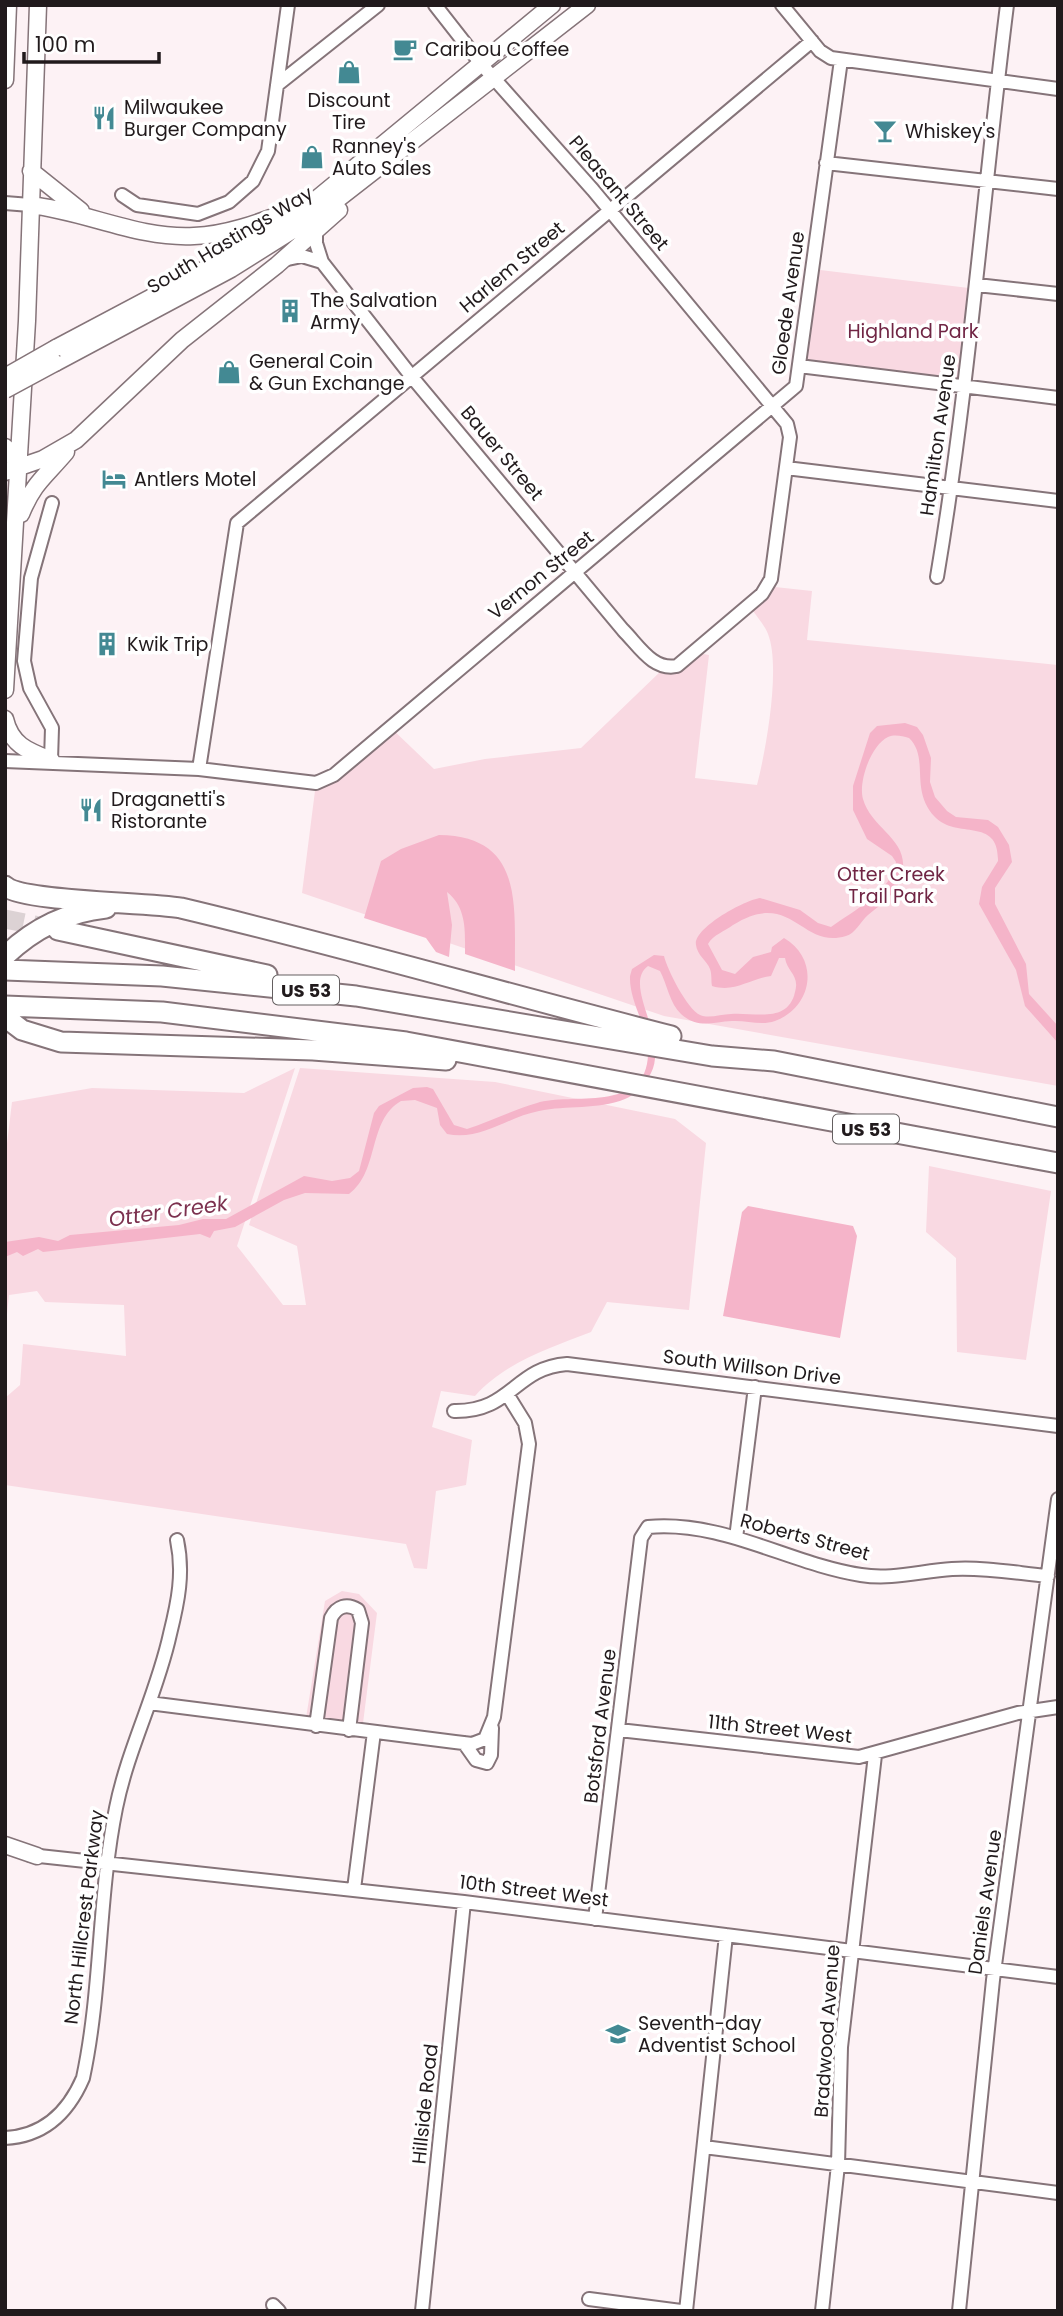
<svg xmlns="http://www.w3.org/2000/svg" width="1063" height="2316" font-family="Poppins,sans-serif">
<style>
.green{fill:#f9d9e2}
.water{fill:#f5b4c9}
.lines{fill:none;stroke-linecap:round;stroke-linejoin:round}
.highway-tunnel{stroke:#dcd2d4;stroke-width:19;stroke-dasharray:19 10;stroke-linecap:butt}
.minor-casing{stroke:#857479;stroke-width:16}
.major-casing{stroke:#857479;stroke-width:19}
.highway-casing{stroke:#857479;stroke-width:23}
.minor{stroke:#fff;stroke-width:12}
.major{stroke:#fff;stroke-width:16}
.highway{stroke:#fff;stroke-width:19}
.major-bridge-casing{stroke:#857479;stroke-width:19;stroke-linecap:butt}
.major-bridge{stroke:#fff;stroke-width:16}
.labels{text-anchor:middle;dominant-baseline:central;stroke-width:7;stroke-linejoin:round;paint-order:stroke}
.shield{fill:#fff;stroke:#645f60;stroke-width:2}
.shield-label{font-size:18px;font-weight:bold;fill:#211a1c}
.poi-label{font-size:19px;fill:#211a1c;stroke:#fff;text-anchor:start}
.street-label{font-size:19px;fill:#211a1c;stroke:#fff}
.park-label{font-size:19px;fill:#702544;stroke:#fff}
.water-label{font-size:21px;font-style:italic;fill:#7c314f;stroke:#fff}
</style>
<rect width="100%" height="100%" fill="#fdf2f5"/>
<path class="green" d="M812 269 977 289 965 386 799 366Z
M775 587 812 591 807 640 1058 665V1086L664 1016 302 893 316 783 390 727 434 769 485 759 581 748 662 670 698 653 709 655 695 778 757 785C766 750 781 667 768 634 765 626 758 618 753 611Z
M295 1068 237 1246 283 1305H306L297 1246 249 1225 300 1068 495 1082 675 1119 706 1143 689 1310 607 1302 591 1332C550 1348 505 1362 475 1396L441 1391 432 1427 472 1440 466 1485 436 1491 427 1569 414 1568 406 1544 5 1485V1398L20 1385 23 1344 126 1356 124 1305 45 1302 37 1291 9 1295 5 1333V1160L12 1102 92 1088 244 1093Z
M929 1166 1051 1191 1026 1360 957 1352 956 1258 926 1232Z
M342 1591 359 1594 377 1613 362 1731 305 1724 325 1601Z"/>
<path class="water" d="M905 723 917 727 923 735 931 758 930 782 935 797 947 811 956 817 988 820 998 827 1009 845 1012 862 995 888V904L1026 964 1029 994 1058 1026V1043L1025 1006 1016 970 979 904 982 887 998 861C999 816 957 840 935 817 909 790 930 758 909 738 902 736 895 734 888 737 871 745 858 782 863 799 872 831 915 841 900 880 895 895 880 905 868 915 861 921 855 934 846 936 801 950 792 888 733 925 725 931 713 935 708 944L722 970 735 974 753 957 771 952 772 947 784 938C820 959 813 1007 775 1021 761 1026 746 1020 732 1021 712 1022 698 1029 681 1014 670 1004 667 984 660 971L648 966C622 985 669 1037 651 1073 646 1083 635 1095 625 1099 597 1110 567 1105 539 1111 507 1117 481 1141 447 1134L440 1125 437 1108 415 1100 401 1101C367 1121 380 1171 349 1194L305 1193 284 1200 235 1227 214 1231 210 1238 200 1234 43 1252 38 1249 23 1256 17 1252 5 1257V1242L39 1237 58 1241 70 1235 179 1225 203 1219H226L304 1176 332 1181 350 1178 359 1171 374 1113 379 1106 413 1088 427 1087 433 1089 454 1125 467 1129C491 1121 513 1110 537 1103 570 1092 647 1114 648 1054 649 1027 629 1003 630 976L632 969 654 955 664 956C667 969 687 1009 700 1015 709 1019 721 1014 731 1014 754 1012 788 1024 795 992 800 975 787 972 785 958H779L771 976C749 979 735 993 712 986 711 981 712 974 710 969 707 961 697 955 696 945 693 928 745 900 760 898L800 910 818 923 831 927C853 911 892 891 896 862L892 856 867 839 853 810V786L870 733 877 726Z
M439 835C525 836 514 907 515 971L465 954C465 931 467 908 447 892L452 925 449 957 436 952 426 938 364 918 381 861 401 849Z
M748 1206 853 1226 857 1236 840 1338 723 1316 742 1212Z"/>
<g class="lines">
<path class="highway-tunnel" d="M5 919 54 929"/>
<g class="minor-casing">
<path id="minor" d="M782 5 820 51 831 58 1058 89
M277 85 378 5
M826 163 1058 189
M122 195 137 205 198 214 229 202 253 181 268 151 288 5
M5 203 30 205
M316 231V243L322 262 412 377 623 630C639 646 653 671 677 666L762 594 771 579 790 437 787 424 593 190 482 65 435 5
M283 260 302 256 322 262
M977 285 1058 294
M799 366 1058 398
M786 468 1058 501
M937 577C969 387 983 196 1007 5
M51 760 52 728 30 688 24 661 31 578 52 503
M5 761 199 769 316 783 334 775 796 386 841 60
M199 769 237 523 812 41
M454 1411C512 1412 514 1368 567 1364L1058 1426
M736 1538 755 1387
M149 1703 455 1742 472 1744 485 1739 494 1717 529 1444 525 1423 507 1394
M316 1726 331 1618C337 1606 347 1603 358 1610L362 1623 349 1730
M619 1730 859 1757 1018 1713 1058 1707
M464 1743 476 1760 487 1763 491 1755 492 1728
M30 1855 464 1902 1058 1977
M354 1889 374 1732
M595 1919 641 1538 648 1527C723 1520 790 1564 861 1575 892 1580 921 1571 952 1569 984 1567 1016 1573 1048 1576
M5 2138C44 2136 68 2113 83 2078 102 1989 98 1897 116 1808 128 1748 157 1694 170 1634 178 1602 184 1573 177 1540
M704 2147 1058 2193
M589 2299 681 2311
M273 2305 279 2311
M422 2311 464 1902
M686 2311 726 1935
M822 2311 838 2165 841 2047 875 1755
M959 2311 993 1980 1058 1499"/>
</g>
<g class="major-casing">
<path id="major" d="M5 80 8 5
M31 171 81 211
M30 205C85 211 138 239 194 236 226 235 258 223 287 212
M56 348 222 260 313 202 552 5
M55 363 231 269 320 213 587 5
M5 447 19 465
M5 472 43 459 76 440 182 340 277 265 339 210
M21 514C34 482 45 477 66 452
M5 690 27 321 38 5
M5 719C11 745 28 751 51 760
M5 1845 37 1856"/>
</g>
<g class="highway-casing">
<path id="highway" d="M5 886C22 902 147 902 181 908 345 947 507 994 671 1036
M58 930 267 975
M5 956C33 929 67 912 106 908
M5 970 162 976 356 996 712 1056 774 1061 1058 1117
M5 1006 162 1012 406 1042 1058 1163
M5 1017 22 1030 61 1042 313 1050 446 1060"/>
</g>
<use href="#minor" class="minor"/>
<use href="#major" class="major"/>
<use href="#highway" class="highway"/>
<g class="major-bridge-casing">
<path id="major-bridge" d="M5 377 56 348
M5 390 55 363"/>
</g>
<use href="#major-bridge" class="major-bridge"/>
</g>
<defs>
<g id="cafe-bare" transform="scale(1.89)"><path d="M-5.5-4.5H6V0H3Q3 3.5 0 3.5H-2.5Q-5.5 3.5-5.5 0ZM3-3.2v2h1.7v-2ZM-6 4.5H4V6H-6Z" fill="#438993" stroke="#fff" stroke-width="2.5" paint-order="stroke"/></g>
<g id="shop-bare" transform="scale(1.89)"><path d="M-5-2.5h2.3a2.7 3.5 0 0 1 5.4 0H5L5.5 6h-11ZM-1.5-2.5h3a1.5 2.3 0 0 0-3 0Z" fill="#438993" stroke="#fff" stroke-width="2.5" paint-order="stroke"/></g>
<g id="restaurant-bare" transform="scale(1.89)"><path d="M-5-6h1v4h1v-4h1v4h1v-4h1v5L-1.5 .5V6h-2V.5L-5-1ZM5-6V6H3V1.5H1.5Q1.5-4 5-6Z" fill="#438993" stroke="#fff" stroke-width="2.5" paint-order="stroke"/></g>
<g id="bar-bare" transform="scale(1.89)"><path d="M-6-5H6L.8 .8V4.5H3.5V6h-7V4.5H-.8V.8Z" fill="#438993" stroke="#fff" stroke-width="2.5" paint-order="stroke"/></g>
<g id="building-bare" transform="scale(1.89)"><path d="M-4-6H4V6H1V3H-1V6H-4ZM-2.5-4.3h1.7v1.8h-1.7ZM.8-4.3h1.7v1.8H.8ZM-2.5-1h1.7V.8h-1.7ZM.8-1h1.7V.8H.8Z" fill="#438993" stroke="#fff" stroke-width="2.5" paint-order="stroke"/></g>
<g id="hotel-bare" transform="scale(1.89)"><path d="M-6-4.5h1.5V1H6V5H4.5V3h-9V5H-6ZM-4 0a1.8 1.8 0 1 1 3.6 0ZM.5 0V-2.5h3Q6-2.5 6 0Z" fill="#438993" stroke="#fff" stroke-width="2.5" paint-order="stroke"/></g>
<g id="school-bare" transform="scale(1.89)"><path d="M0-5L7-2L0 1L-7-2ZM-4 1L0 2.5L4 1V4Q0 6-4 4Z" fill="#438993" stroke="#fff" stroke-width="2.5" paint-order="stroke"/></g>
</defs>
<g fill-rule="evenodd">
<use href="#cafe-bare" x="405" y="49"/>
<use href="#shop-bare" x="349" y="72"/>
<use href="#restaurant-bare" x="104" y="118"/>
<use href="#bar-bare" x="885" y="131"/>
<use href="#shop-bare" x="312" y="157"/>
<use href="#building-bare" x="290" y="311"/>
<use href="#shop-bare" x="229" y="372"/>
<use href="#hotel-bare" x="114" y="479"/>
<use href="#building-bare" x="107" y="644"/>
<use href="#restaurant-bare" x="91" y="810"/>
<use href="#school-bare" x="618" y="2034"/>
</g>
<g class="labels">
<g class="shield">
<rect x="273" y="975.5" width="66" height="29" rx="5"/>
<rect x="833" y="1114.5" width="66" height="29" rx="5"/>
</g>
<g class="shield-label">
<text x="306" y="990">US 53</text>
<text x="866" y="1129">US 53</text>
</g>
<g class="poi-label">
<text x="425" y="49">Caribou Coffee</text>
<text x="349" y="100" text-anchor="middle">Discount<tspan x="349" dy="22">Tire</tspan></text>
<text x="124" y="107">Milwaukee<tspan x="124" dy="22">Burger Company</tspan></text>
<text x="905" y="131">Whiskey's</text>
<text x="332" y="146">Ranney's<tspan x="332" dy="22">Auto Sales</tspan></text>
<text x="310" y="300">The Salvation<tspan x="310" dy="22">Army</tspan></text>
<text x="249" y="361">General Coin<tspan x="249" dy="22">&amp; Gun Exchange</tspan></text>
<text x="134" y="479">Antlers Motel</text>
<text x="127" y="644">Kwik Trip</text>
<text x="111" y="799">Draganetti's<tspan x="111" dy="22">Ristorante</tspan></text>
<text x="638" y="2023">Seventh-day<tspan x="638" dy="22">Adventist School</tspan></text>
</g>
<g class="street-label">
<text transform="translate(619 193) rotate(50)">Pleasant Street</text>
<text transform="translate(230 240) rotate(-31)">South Hastings Way</text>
<text transform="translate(512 267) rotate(-40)">Harlem Street</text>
<text transform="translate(788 303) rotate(-82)">Gloede Avenue</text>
<text transform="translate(938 435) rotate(-82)">Hamilton Avenue</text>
<text transform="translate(502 453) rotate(50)">Bauer Street</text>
<text transform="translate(541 575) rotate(-39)">Vernon Street</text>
<text transform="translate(752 1367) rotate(7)">South Willson Drive</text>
<text transform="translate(805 1537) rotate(15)">Roberts Street</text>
<text transform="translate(600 1726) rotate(-83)">Botsford Avenue</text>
<text transform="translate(780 1729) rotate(6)">11th Street West</text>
<text transform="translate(534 1891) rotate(7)">10th Street West</text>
<text transform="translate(985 1902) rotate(-82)">Daniels Avenue</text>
<text transform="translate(84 1917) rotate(-83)">North Hillcrest Parkway</text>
<text transform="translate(827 2031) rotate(-86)">Bradwood Avenue</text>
<text transform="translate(425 2104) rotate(-84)">Hillside Road</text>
</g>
<g class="park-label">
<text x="913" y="331">Highland Park</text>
<text x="891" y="874">Otter Creek<tspan x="891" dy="22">Trail Park</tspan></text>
</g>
<g class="water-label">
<text transform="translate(168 1211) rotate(-8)">Otter Creek</text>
</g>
</g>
<rect width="1063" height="2316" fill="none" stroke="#211a1c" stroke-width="14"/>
<path d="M24 52v10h135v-10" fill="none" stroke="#211a1c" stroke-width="3.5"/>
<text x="35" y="52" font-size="21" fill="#211a1c" stroke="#ffffff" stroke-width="5" paint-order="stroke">100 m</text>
</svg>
